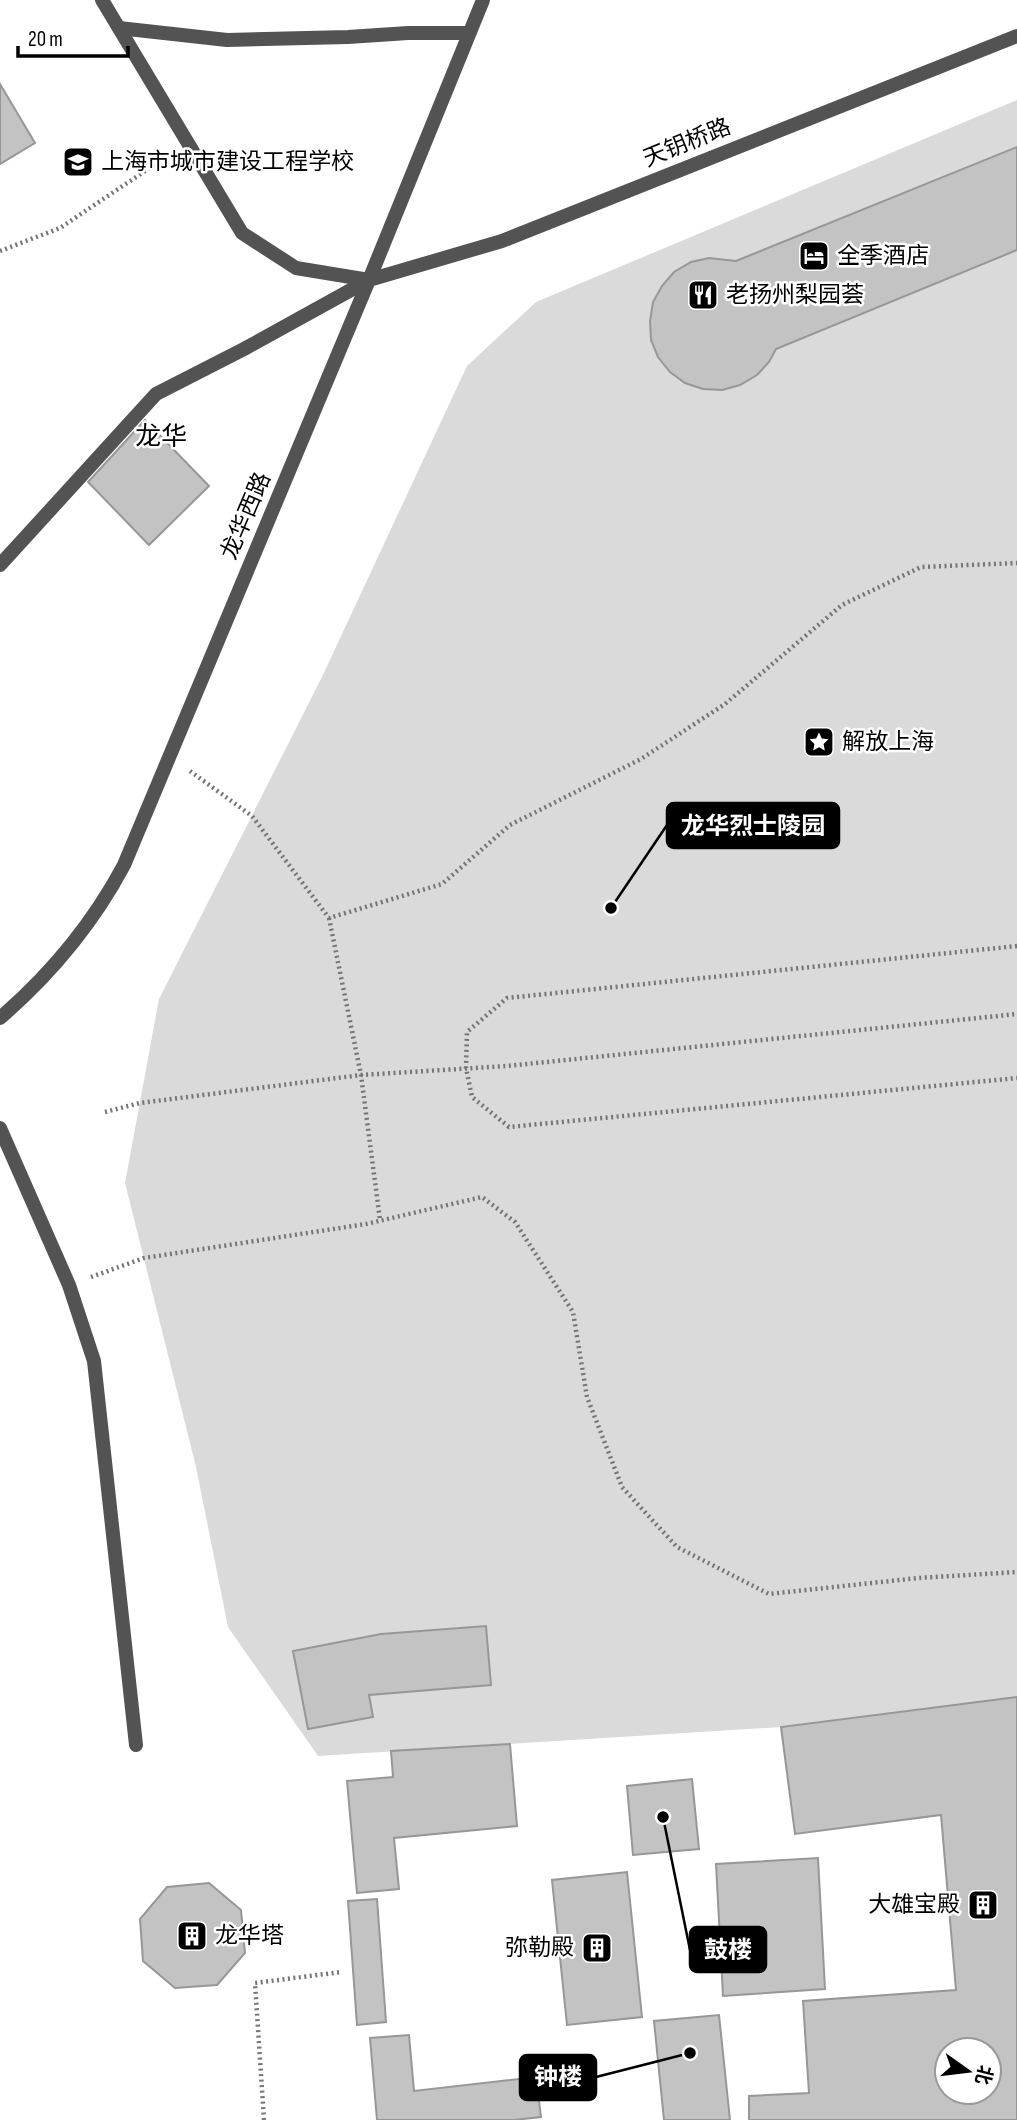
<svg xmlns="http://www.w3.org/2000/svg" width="1017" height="2120" font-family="'Sofia Sans Condensed','Noto Sans SC',sans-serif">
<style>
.green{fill:#dadada}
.building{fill:#c3c3c3;stroke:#979797;stroke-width:2;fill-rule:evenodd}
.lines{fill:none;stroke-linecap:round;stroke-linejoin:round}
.path{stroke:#757575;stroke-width:4.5;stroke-dasharray:2 3.5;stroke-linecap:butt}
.service{stroke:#535353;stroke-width:14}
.pedestrian{stroke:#535353;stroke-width:14}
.minor{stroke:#535353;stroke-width:14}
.tertiary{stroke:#535353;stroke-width:14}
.labels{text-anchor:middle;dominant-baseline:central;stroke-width:5;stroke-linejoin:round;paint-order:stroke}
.street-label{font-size:23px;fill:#000;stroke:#fff}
.poi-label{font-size:23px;fill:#000;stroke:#fff;text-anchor:start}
.quarter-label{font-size:26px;fill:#000;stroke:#fff}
.leader{fill:none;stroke:#000;stroke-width:2.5}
.callout-dot{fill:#000;stroke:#fff;stroke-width:2.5}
.callout{fill:#000;stroke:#000;stroke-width:2.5}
.callout-label{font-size:24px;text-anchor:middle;font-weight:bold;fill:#fff}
</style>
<rect width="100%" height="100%" fill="#fff"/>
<path class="green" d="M1017 100V1698L781 1727 318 1756 228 1627 196 1467 125 1183 159 999 321 679 467 366 536 302Z"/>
<path class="building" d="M0 84 35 143 0 164Z
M1017 147V250L776 349 769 362 757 375 740 385 722 390 703 389 685 383 670 372 658 357 651 340 650 321 653 302 662 286 674 272 691 262 709 258 736 261Z
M145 420 209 486 149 545 88 482Z
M486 1626 491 1685 369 1695 373 1717 308 1729 293 1651 381 1634Z
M1017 1697V2120H749V2096L809 2093 803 2001 956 1990 941 1815 795 1834 781 1727ZM947 2050H989V2092H947Z
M510 1744 517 1826 394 1838 399 1889 357 1893 347 1781 393 1777 391 1751Z
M692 1779 699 1849 633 1855 627 1786Z
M818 1858 825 1989 723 1996 716 1864Z
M627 1872 642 2017 567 2025 552 1880Z
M209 1883 241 1910 245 1953 217 1985 175 1988 143 1961 140 1919 167 1887Z
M377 1899 386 2022 357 2025 348 1901Z
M719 2015 730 2120H664L654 2021Z
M409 2035 414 2091 536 2077 541 2117 514 2120H377L370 2038Z"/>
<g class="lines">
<path class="path" d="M0 251 60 228 166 157
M190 771 252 816 329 918 442 884 510 825 641 759 725 704 842 605 921 567 1017 563
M329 918 361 1075 380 1220
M1017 946 507 998 467 1032 466 1068 472 1097 509 1127 1017 1078
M105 1112 140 1103 361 1075 507 1066 1017 1014
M91 1277 144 1258 366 1224 482 1197 515 1222 573 1312 587 1397 622 1487 677 1547 769 1594 918 1578 1017 1572
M264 2120 255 1983 341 1972"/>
<path class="service" d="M119 28 227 40 348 37 408 33H469"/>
<path class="pedestrian" d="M0 1128 69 1285 94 1361 136 1745"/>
<path class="minor" d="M102 0 242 233 296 268 369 280
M0 565 156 394 244 349 369 280"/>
<path class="tertiary" d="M369 280 502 241 1017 36
M0 1018C51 974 92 925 124 865L369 280 483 0"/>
</g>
<defs>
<g id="school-square" transform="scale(1.575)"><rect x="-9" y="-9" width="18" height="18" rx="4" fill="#000" stroke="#fff"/><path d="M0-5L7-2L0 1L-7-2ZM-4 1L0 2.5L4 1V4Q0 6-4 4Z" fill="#fff"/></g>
<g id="hotel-square" transform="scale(1.575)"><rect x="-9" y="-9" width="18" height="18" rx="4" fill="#000" stroke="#fff"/><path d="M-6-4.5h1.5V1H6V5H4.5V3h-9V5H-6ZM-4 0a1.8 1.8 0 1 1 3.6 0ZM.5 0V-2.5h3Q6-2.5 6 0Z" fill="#fff"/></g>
<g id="restaurant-square" transform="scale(1.575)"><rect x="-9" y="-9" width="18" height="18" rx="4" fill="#000" stroke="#fff"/><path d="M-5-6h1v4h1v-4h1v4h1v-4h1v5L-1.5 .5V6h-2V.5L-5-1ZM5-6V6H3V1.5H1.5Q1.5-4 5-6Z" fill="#fff"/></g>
<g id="sight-square" transform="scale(1.575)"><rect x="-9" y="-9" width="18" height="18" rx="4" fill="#000" stroke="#fff"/><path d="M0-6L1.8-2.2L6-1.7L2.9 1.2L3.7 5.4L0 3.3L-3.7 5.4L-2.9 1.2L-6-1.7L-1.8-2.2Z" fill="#fff"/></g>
<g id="building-square" transform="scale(1.575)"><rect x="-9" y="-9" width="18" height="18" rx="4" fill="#000" stroke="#fff"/><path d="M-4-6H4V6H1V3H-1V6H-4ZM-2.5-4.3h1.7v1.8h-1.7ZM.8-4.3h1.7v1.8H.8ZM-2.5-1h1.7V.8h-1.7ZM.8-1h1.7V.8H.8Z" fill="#fff"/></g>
</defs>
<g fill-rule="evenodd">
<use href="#school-square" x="78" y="162"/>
<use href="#hotel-square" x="814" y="256"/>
<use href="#restaurant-square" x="703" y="295"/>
<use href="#sight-square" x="819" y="742"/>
<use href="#building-square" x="983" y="1905"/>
<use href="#building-square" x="192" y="1936"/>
<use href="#building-square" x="597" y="1948"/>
</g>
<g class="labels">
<g class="street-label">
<text transform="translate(687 143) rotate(-22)">天钥桥路</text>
<text transform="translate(246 516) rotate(-67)">龙华西路</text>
</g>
<g class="poi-label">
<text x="101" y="162">上海市城市建设工程学校</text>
<text x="837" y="256">全季酒店</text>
<text x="726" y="295">老扬州梨园荟</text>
<text x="842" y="742">解放上海</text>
<text x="960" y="1905" text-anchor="end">大雄宝殿</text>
<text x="215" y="1936">龙华塔</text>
<text x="574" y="1948" text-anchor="end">弥勒殿</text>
</g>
<g class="quarter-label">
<text x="161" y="437">龙华</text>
</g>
</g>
<path class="leader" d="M611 908L667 825M663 1817L690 1950M690 2053L596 2077"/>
<g class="callout-dot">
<circle cx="611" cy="908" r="7"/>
<circle cx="663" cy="1817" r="7"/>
<circle cx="690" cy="2053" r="7"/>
</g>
<g class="callout">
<rect x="667" y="803" width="172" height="45" rx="7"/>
<rect x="690" y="1927" width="76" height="45" rx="7"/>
<rect x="520" y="2055" width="76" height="45" rx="7"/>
</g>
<g class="callout-label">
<text x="753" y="834">龙华烈士陵园</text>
<text x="728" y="1958">鼓楼</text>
<text x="558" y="2085">钟楼</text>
</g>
<g transform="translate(968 2071) rotate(104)"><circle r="33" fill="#ffffff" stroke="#999999" stroke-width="2"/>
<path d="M0-5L12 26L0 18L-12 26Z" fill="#000000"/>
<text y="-10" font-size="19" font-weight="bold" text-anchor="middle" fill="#000000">北</text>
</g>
<path d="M18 46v10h110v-10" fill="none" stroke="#000000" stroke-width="3.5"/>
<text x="28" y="46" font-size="21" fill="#000000" stroke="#ffffff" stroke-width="5" paint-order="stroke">20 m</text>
</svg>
